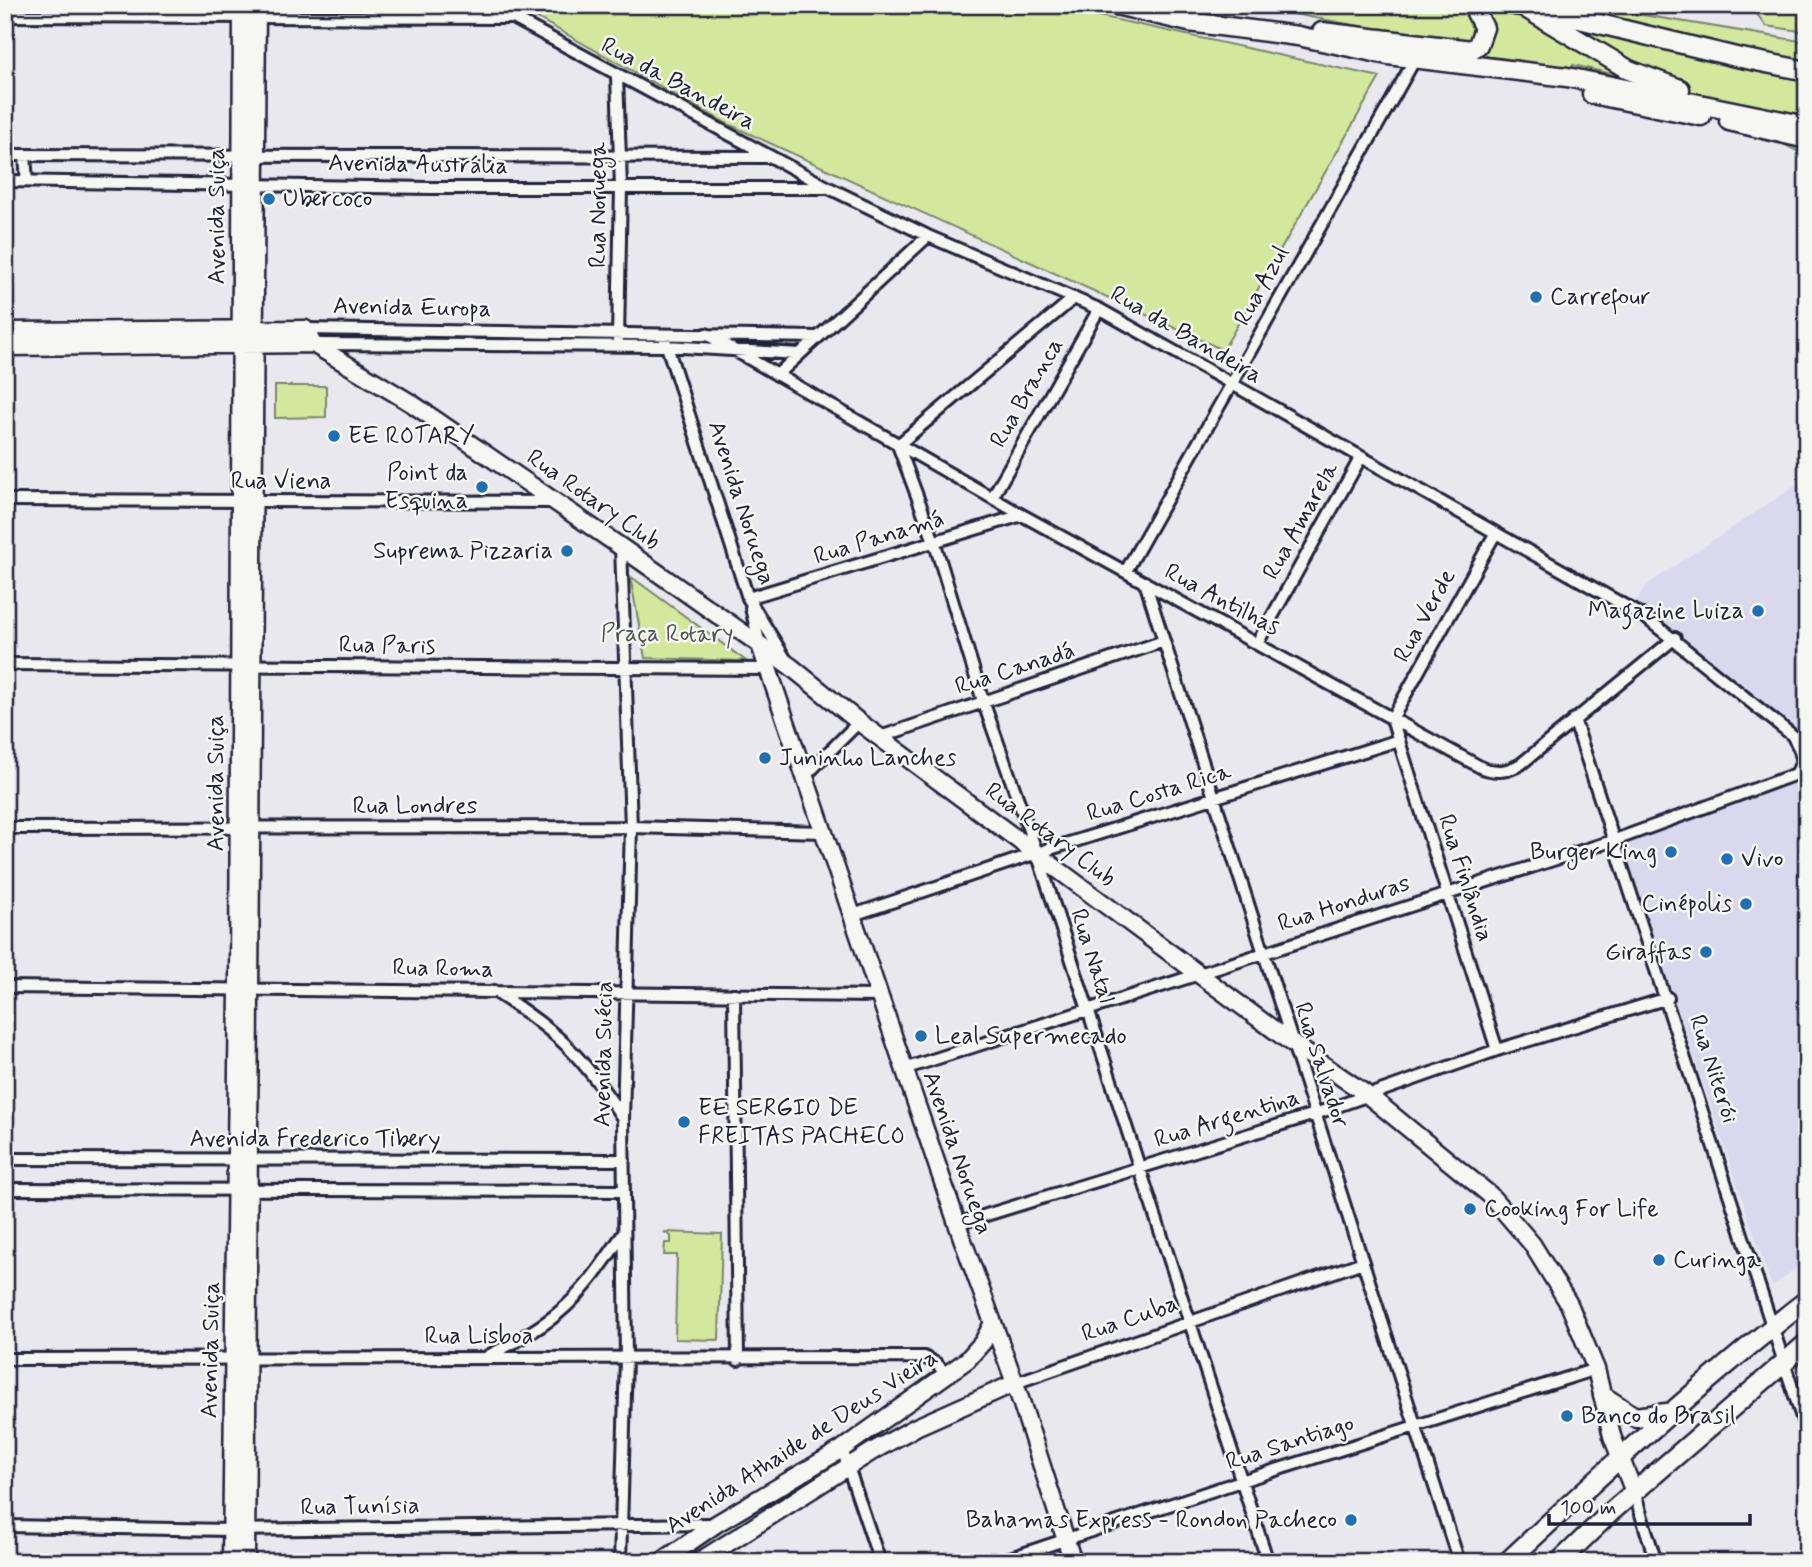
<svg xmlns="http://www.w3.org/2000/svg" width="1812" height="1567" font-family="Mynerve,sans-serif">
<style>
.built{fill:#dad8ec}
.green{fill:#d3e89d;stroke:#7a856c;stroke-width:2}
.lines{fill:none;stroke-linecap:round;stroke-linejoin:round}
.street-casing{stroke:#22223b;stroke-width:16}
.secondary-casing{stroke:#22223b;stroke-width:21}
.primary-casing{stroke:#22223b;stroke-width:23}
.street{stroke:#f6f6f2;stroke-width:10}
.secondary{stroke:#f6f6f2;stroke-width:16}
.primary{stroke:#f6f6f2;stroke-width:18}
.poi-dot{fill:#1f6fb2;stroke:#f6f6f2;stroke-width:2.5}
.labels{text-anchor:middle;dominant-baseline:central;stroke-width:5;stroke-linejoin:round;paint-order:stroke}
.street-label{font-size:24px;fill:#22223b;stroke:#f6f6f2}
.poi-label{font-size:24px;fill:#22223b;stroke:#f6f6f2;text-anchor:start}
.park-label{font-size:24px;fill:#4e5454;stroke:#f6f6f2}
</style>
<rect width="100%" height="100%" fill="#e9e8ef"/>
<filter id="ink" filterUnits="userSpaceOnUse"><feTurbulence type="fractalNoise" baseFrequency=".0143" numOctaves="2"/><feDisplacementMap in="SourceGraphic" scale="14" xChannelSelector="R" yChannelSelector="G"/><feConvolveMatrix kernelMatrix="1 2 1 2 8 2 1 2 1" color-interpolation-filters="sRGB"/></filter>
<g filter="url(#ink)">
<path class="built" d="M1807 478V1259L1772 1287 1620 838 1796 774 1803 763 1792 735 1630 609 1646 586 1661 575Z"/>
<path class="green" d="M514 5H1048L1380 77 1223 350 726 123Z
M1245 5H1582L1807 42V156L1668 87 1573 65 1572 72 1467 53 1468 46Z
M1750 5H1807V32L1766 26Z
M275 386H326V417L275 418Z
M630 576 746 661 645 658Z
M664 1232 722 1234 719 1340 675 1339 677 1255H664L665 1243H671V1236Z"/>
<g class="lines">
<g class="street-casing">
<path id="street" d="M489 5 829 188 928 236 1099 309 1645 617 1792 735C1801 751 1806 758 1796 774L1615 840 904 1069
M5 16 510 18
M617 76 621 187 618 339
M5 155 767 157
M25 156 27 181
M5 181 431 188H825
M1074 298 898 445 935 544 983 701 1037 853 1268 1562
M305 329 818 337
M706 334 1022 515 1482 768C1497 773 1507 772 1521 764L1675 638
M665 340 748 598 786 660
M316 344 666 346 799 354
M777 375 928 236
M992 498 1099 309
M5 500 553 502
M1126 571 1415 59
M1145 582 1459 1562
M748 598 1022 515
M751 608 760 645
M1258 642 1361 457
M5 664 769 669
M1392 719 1497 1050
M1392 719 1495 534
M1574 719 1807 1433
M880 737 1164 641
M804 777 859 722
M5 828 631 827 824 832
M853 915 1037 853 1399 740
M5 987 880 996
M494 991C557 1031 581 1054 622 1117
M734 994 738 1360
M5 1159 624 1160
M5 1189 624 1191
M957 1224 1315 1114 1497 1050 1668 998
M488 1356C560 1320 579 1300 623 1234
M5 1359 924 1357 937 1364 946 1374
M1015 1383 1363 1262
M842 1449 880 1562
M1634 1492 1656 1562
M5 1526 231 1530 713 1524
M620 1562 626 1359 623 1118 631 827 621 547
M998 1562 1241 1481 1596 1369"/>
</g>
<g class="secondary-casing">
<path id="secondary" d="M5 331 305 329 313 344 411 403 621 547 790 666 859 722 1293 1044 1369 1096 1490 1195 1532 1244 1569 1304 1596 1369 1612 1436 1634 1492
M5 347 313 344
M760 645 962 1238 1015 1383 1073 1562
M231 1562 238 988 242 5
M246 1562 257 5
M661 1562 716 1524 842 1449 967 1360 983 1342 992 1325
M698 1562 873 1451 916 1427 1015 1383"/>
</g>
<g class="primary-casing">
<path id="primary" d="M1116 5 1189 22 1298 36 1388 55 1567 77 1807 126
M1514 5 1522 6 1629 70 1680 89
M1534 8 1736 57 1807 71
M1322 32 1471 50 1478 45 1484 28 1472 5
M1592 94 1701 116
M1729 121 1807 139
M1603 1396 1635 1417 1674 1412
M1507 1562C1604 1472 1702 1381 1807 1300
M1559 1562 1611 1512 1807 1343"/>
</g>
<use href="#street" class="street"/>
<use href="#secondary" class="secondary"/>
<use href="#primary" class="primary"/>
</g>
</g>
<g class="poi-dot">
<circle cx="269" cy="199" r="7"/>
<circle cx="1536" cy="297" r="7"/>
<circle cx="334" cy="436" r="7"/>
<circle cx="482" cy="487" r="7"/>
<circle cx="567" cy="551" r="7"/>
<circle cx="1758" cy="611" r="7"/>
<circle cx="765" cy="758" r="7"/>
<circle cx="1671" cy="852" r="7"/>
<circle cx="1727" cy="859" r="7"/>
<circle cx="1746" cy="904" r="7"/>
<circle cx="1706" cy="952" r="7"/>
<circle cx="921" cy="1036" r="7"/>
<circle cx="684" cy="1122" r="7"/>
<circle cx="1470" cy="1209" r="7"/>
<circle cx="1659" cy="1260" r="7"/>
<circle cx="1567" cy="1416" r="7"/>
<circle cx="1351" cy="1520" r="7"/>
</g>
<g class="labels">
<g class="street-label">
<text transform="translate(678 84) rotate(28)">Rua da Bandeira</text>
<text transform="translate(418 165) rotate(1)">Avenida Austrália</text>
<text transform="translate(598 205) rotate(-90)">Rua Noruega</text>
<text transform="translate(217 216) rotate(-90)">Avenida Suiça</text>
<text transform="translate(1262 286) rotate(-61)">Rua Azul</text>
<text transform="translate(412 308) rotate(1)">Avenida Europa</text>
<text transform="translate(1186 335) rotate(30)">Rua da Bandeira</text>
<text transform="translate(1027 393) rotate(-60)">Rua Branca</text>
<text x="281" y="481">Rua Viena</text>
<text transform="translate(593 500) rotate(35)">Rua Rotary Club</text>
<text transform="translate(741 503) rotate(72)">Avenida Noruega</text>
<text transform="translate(1301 521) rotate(-61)">Rua Amarela</text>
<text transform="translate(879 538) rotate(-17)">Rua Panamá</text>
<text transform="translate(1222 600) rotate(28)">Rua Antilhas</text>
<text transform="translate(1425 616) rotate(-61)">Rua Verde</text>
<text transform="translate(387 646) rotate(1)">Rua Paris</text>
<text transform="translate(1015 669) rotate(-18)">Rua Canadá</text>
<text transform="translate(216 783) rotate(-90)">Avenida Suiça</text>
<text transform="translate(1159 793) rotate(-17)">Rua Costa Rica</text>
<text x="415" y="806">Rua Londres</text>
<text transform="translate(1050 835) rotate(37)">Rua Rotary Club</text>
<text transform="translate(1465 878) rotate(72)">Rua Finlândia</text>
<text transform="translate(1344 904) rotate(-18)">Rua Honduras</text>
<text transform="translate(1092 956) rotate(72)">Rua Natal</text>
<text transform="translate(443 969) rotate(1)">Rua Roma</text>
<text transform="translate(604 1054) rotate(-89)">Avenida Suécia</text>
<text transform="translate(1321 1065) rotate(72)">Rua Salvador</text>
<text transform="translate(1713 1069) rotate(72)">Rua Niterói</text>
<text transform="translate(1227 1119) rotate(-17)">Rua Argentina</text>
<text x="315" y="1139">Avenida Frederico Tibery</text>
<text transform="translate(957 1153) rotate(71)">Avenida Noruega</text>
<text transform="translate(1130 1319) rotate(-19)">Rua Cuba</text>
<text x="479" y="1336">Rua Lisboa</text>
<text transform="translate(211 1350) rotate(-89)">Avenida Suiça</text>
<text transform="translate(802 1442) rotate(-33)">Avenida Athaide de Deus Vieira</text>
<text transform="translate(1290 1443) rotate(-18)">Rua Santiago</text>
<text transform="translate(360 1507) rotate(-1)">Rua Tunísia</text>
</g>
<g class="poi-label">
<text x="283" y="199">Ubercoco</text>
<text x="1550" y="297">Carrefour</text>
<text x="348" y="436">EE ROTARY</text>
<text x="468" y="473" text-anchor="end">Point da<tspan x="468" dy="28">Esquina</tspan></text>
<text x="553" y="551" text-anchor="end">Suprema Pizzaria</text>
<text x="1744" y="611" text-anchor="end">Magazine Luiza</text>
<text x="779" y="758">Juninho Lanches</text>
<text x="1657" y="852" text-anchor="end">Burger King</text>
<text x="1741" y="859">Vivo</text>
<text x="1732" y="904" text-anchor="end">Cinépolis</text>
<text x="1692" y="952" text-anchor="end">Giraffas</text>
<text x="935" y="1036">Leal Supermecado</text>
<text x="698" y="1108">EE SERGIO DE<tspan x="698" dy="28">FREITAS PACHECO</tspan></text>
<text x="1484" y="1209">Cooking For Life</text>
<text x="1673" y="1260">Curinga</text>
<text x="1581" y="1416">Banco do Brasil</text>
<text x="1337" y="1520" text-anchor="end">Bahamas Express - Rondon Pacheco</text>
</g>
<g class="park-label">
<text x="667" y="634">Praça Rotary</text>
</g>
</g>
<rect width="1812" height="1567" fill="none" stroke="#f6f6f2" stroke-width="28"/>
<rect x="14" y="14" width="1784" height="1539" fill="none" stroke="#22223b" stroke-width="2.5" filter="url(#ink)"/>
<path d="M1549 1514v10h201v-10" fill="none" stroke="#22223b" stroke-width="3.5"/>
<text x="1560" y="1514" font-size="21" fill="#22223b" stroke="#f6f6f2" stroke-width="5" paint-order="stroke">100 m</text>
</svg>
